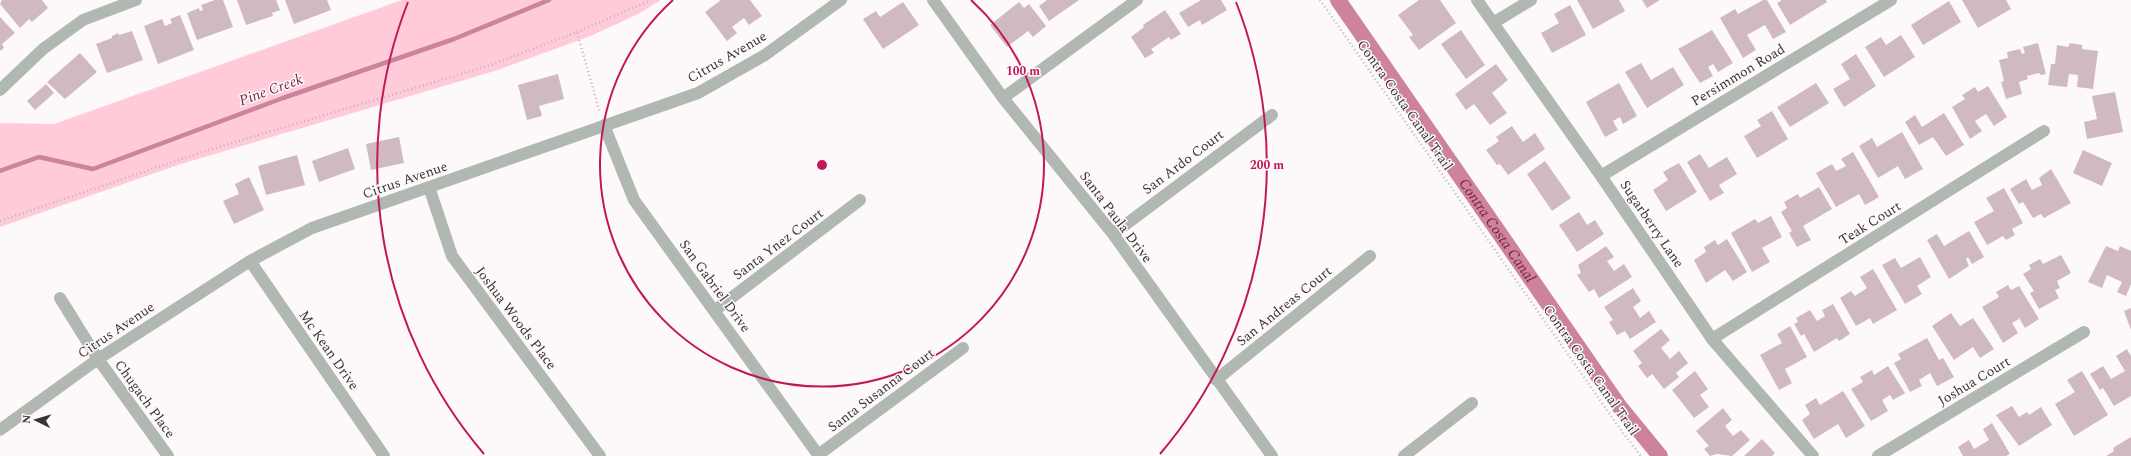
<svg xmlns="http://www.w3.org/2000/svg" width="2131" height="456" font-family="Spectral,serif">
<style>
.green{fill:#ffcbd9}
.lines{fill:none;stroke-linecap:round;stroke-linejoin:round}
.stream{stroke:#cd8399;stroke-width:4.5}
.canal{stroke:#cd8399;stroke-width:16}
.building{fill:#d0bac0}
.path{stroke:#bcb6b8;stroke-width:2.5;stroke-dasharray:1 3;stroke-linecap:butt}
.minor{stroke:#b1b8b1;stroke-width:12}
.ring{fill:none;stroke:#c2185b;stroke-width:2}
.labels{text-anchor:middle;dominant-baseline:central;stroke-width:3;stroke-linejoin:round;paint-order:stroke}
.street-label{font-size:14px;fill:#3b3235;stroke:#fdf9fa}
.water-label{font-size:15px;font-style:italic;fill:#771f42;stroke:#fdf9fa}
.centre{fill:#c2185b;stroke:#fdf9fa;stroke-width:2}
.ring-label{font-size:12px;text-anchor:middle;font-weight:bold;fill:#c2185b;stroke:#fdf9fa;stroke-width:3;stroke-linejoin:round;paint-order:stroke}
</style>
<rect width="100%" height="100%" fill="#fdf9fa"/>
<path class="green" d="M402 0H661L638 14 593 35 498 70 181 164 0 227V123L54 124Z"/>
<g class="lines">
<path class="stream" d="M0 171 39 157 93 169 283 98 454 39 549 0"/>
<path class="canal" id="s1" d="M1338 0 1619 406 1660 456"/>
</g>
<path class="building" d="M2 0H42L48 8 32 22 29 19 20 28 0 4Z
M215 0H223L233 27 197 40 187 13 199 8 200 11 203 10 201 5Z
M237 0H276L280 10 272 13 273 16 246 25Z
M285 0H327L331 10 294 24Z
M721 0H750L762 16 749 25 744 18 732 27 737 33 727 41 705 12Z
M1047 0H1079L1049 21 1039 6Z
M1201 0H1221L1227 10 1202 25 1200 20 1188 27 1179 13Z
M1419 0H1440L1456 23 1419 50 1409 37 1413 35 1398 15Z
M1577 0H1619L1625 11 1593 29Z
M1642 0H1660L1647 8Z
M1763 0H1767L1786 32 1773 39 1765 25 1747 35 1756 50 1743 58 1720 18 1735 9 1738 14Z
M1782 0H1826L1827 2 1790 25 1777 3Z
M1962 0H2006L2011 9 1978 28Z
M1949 1 1961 22 1923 45 1911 25Z
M903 2 919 25 883 49 863 19 876 11 880 17Z
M1019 2 1024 8 1029 4 1046 26 1033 37 1028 31 1007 47 990 25Z
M1570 5 1586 35 1552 53 1541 33 1559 23 1554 14Z
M1165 10 1181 34 1171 40 1169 37 1151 49 1154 53 1145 58 1131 37 1144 27 1143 25Z
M180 15 194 50 158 64 144 26 162 19 165 26 172 23 170 19Z
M0 17 15 33 2 44 4 48 0 51Z
M1461 30 1485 65 1466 79 1441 44Z
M1712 30 1733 63 1718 72 1713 64 1708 67 1713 76 1700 83 1678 49Z
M132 31 143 60 107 73 96 44 112 38V36L118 33 119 35Z
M1901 35 1915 57 1884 77 1865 47 1881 37 1886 45Z
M2038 43 2046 74 2041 75 2039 73 2027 76 2028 79 2019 82 2022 94 2006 99 2001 82 2004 81 1999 60 2008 58 2007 52 2020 49 2022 54 2025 53 2023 47Z
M2070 43 2082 45V49L2098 51 2093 89 2077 87 2078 75 2069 74 2067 87 2048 85 2051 64H2055L2057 45 2068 47Z
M80 53 97 72 65 99 47 82Z
M1856 54 1876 86 1844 107 1833 89 1850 79 1841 64Z
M1641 63 1651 80 1673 67 1684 85 1647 108 1625 72Z
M1496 64 1508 80 1492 93 1507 113 1490 125 1474 104 1466 110 1455 94Z
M558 74 564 99 539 106 542 116 527 120 518 85Z
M1619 83 1637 116 1623 124 1620 117 1613 121 1618 130 1605 137 1586 102Z
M1816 83 1829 103 1790 127 1777 107Z
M46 84 54 93 35 110 27 101Z
M1988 86 2007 117 1994 126 1986 114 1975 121 1982 131 1970 139 1952 107 1965 99 1962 95 1975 87 1978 92Z
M2115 92 2123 132 2087 139 2084 122 2097 119 2092 96Z
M1772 111 1788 139 1757 158 1744 136 1761 126 1757 120Z
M1944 113 1964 145 1946 156 1933 137 1919 145 1905 122 1915 115 1922 127Z
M1512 126 1523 142 1535 133 1545 149 1508 175 1500 164 1497 165 1486 150 1499 141 1496 137Z
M1902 132 1923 169 1905 179 1898 166 1878 178 1859 146 1872 138 1877 147Z
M399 137 404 163 371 170 366 144Z
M348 148 355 169 319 182 312 161Z
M2083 150 2112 163 2102 186 2073 173Z
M1853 152 1879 197 1865 205 1859 194 1836 207 1816 173 1832 164 1836 171 1846 166 1841 159Z
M1700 154 1709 168 1727 157 1737 174 1719 185 1724 193 1710 201 1687 162Z
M297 155 305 185 266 195 258 166Z
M1545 161 1571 198 1552 211 1527 174Z
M1679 163 1697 192 1666 211 1653 190 1668 180 1663 172Z
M2051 169 2071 203 2044 218 2041 214 2033 218 2023 202 2019 204 2010 189 2026 179 2032 190 2042 185 2039 178Z
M249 177 264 210 234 224 223 201 239 194 235 184Z
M1819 187 1832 209 1803 226 1811 240 1797 247 1789 233 1792 231 1781 212 1787 208 1784 202 1798 194 1800 198Z
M2004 188 2023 223 2012 229 2015 235 2006 240 2003 236 1987 245 1974 222 1994 211 1986 198Z
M1579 212 1587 225 1595 220 1604 234 1577 252 1559 225Z
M1771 216 1782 237 1762 248 1770 262 1752 272 1731 233 1755 219 1758 223Z
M1969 231 1984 257 1972 264 1968 257 1966 259 1969 266 1949 279 1927 240 1937 234 1944 246Z
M1727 239 1747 272 1733 281 1725 270 1706 283 1694 260 1706 252 1704 247 1715 240 1718 245Z
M1606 246 1614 257 1607 261 1614 271 1624 264 1632 277 1599 298 1594 289 1589 292 1577 275 1581 273 1578 265Z
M2106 246 2118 251 2120 246 2131 251V284L2126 296 2117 292 2122 282 2107 275 2102 288 2088 282Z
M2061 255 2071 273 2057 281 2060 288 2055 290 2059 298 2039 309 2030 293 2034 291 2023 274 2031 269 2029 265 2040 259 2043 264Z
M1920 257 1931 277 1917 286 1922 294 1905 304 1882 265 1895 258 1901 268Z
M1873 269 1897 310 1873 324 1870 318 1856 326 1840 298 1851 291 1855 296 1867 288 1860 277Z
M2008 285 2011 290 2019 286 2039 319 2025 328 2018 316 2019 319 2012 323 2018 333 2003 343 1982 307 1999 297 1996 292Z
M1633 288 1641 301 1633 307 1640 318 1649 311 1656 322 1630 339 1625 331 1617 335 1609 322 1613 320 1604 307Z
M1833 304 1850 334 1839 341 1837 338 1814 352 1804 334 1801 336 1794 324 1798 322 1796 318 1810 310 1817 321 1825 316 1822 310Z
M2131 308V330L2124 311Z
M1951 313 1960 326 1973 318 1994 349 1980 358 1973 347 1954 360 1932 326Z
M1790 326 1807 357 1785 369 1792 383 1779 390 1760 355 1782 343 1777 334Z
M1661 329 1670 340 1661 348 1670 359 1679 351 1688 363 1676 373 1679 377 1664 389 1652 374 1647 378 1638 366 1642 363 1633 351Z
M1927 338 1939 360 1943 358 1954 377 1937 386 1930 373 1919 380 1922 386 1910 392 1894 363 1901 359 1898 354Z
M2127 349 2131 356V396L2114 406 2103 388 2100 390 2090 374 2103 366 2111 379 2125 371 2116 356Z
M1888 366 1905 393 1893 400 1890 395 1882 400 1888 411 1871 421 1851 389 1863 382 1860 377 1872 370 1874 375Z
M1695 371 1708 389 1700 395 1709 407 1694 418 1672 390Z
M2082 371 2108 415 2074 436 2055 404 2075 392 2067 380Z
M1843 391 1865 426 1846 438 1838 424 1814 439 1802 420 1810 414 1805 405 1816 398 1820 405Z
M2012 406 2019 417 2027 412 2029 415 2041 407 2052 425 2019 446 1996 415Z
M1723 408 1732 420 1725 426 1733 436 1741 430 1750 440 1732 456 1717 454 1710 456 1704 449 1709 446 1696 431Z
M1992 423 2010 454 2006 456H1963L1958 447 1969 440 1974 449 1989 440 1983 429Z
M2131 437V456H2106L2114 451 2113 448Z
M1762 439 1775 453 1772 456H1744Z"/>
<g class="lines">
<path class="path" d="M1320 0 1623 433 1641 456
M577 32 651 0
M0 221 199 153 491 65 577 32 600 113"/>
<path class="minor" d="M933 0 1003 98 1113 234 1272 456
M1477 0 1601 176 1712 339 1813 456
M1493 23 1531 0
M0 90 43 49 83 20 136 0
M1003 98 1137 0
M604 125 634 200 819 456
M1601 176 1891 0
M429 187 452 256 600 456
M1113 234 1272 115
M250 261 384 456
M60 298 98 359 168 456
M714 311 860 200
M1712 339 2044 131
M1216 380 1370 256
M0 430 98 359 250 261 312 228 698 93 765 55 841 0
M818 455 963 348
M1404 456 1472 403
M1878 456 2084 332"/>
</g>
<g class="ring">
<path d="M971 0A222 222 0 1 1 673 0"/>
<path d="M484 454A445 445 0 0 1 408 2M1236 2A445 445 0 0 1 1160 454"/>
</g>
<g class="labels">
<g class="street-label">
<text transform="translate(727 57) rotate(-30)">Citrus Avenue</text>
<text transform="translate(1738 75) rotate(-31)">Persimmon Road</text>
<text transform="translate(1405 105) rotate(55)">Contra Costa Canal Trail</text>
<text transform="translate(1183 162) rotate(-37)">San Ardo Court</text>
<text transform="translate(405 180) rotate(-19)">Citrus Avenue</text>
<text transform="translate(1116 217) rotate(53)">Santa Paula Drive</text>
<text transform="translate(1870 223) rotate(-32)">Teak Court</text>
<text transform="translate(1652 224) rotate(56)">Sugarberry Lane</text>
<text transform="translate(778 244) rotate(-37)">Santa Ynez Court</text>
<text transform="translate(715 286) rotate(54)">San Gabriel Drive</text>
<text transform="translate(1284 306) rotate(-39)">San Andreas Court</text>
<text transform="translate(516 318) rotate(53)">Joshua Woods Place</text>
<text transform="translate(116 330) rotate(-34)">Citrus Avenue</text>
<text transform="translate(329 350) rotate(55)">Mc Kean Drive</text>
<text transform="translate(1591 370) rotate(55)">Contra Costa Canal Trail</text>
<text transform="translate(1974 381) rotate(-31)">Joshua Court</text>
<text transform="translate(881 390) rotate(-37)">Santa Susanna Court</text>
<text transform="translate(145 399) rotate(54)">Chugach Place</text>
</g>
<g class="water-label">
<text transform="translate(271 90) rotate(-20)">Pine Creek</text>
<text stroke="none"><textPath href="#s1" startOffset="280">Contra Costa Canal</textPath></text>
</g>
</g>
<circle cx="822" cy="165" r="6" class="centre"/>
<g class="ring-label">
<text x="1023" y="75">100 m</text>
<text x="1267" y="169">200 m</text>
</g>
<g transform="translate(36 420) rotate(275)" stroke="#fdf9fa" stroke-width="3" paint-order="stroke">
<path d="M0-3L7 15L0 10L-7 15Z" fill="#3b3235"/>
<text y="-6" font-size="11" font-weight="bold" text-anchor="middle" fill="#3b3235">N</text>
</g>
</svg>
